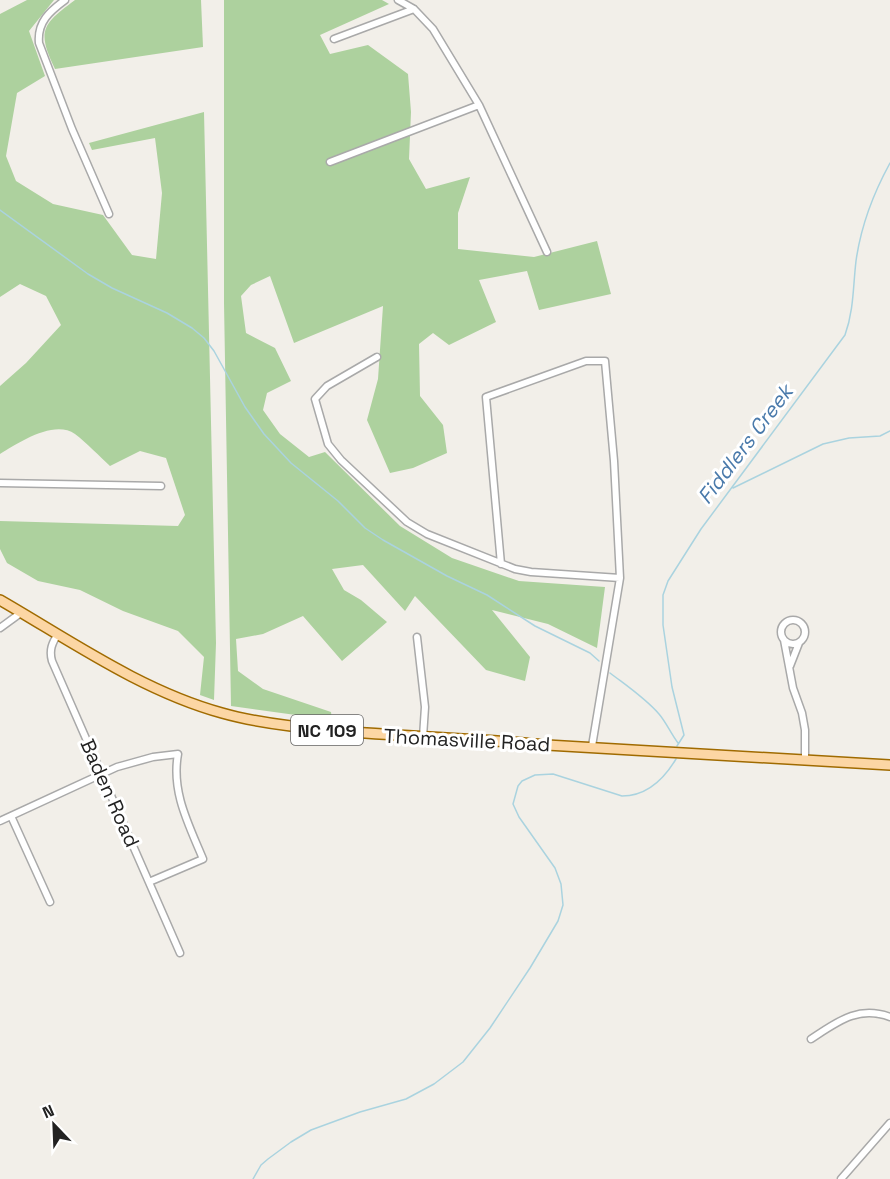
<svg xmlns="http://www.w3.org/2000/svg" width="890" height="1179" font-family="'Space Grotesk',sans-serif">
<style>
.forest{fill:#add19e}
.lines{fill:none;stroke-linecap:round;stroke-linejoin:round}
.stream{stroke:#aad3df;stroke-width:1.5}
.street-casing{stroke:#a9a9a9;stroke-width:9}
.primary-casing{stroke:#a06b00;stroke-width:12}
.street{stroke:#fff;stroke-width:6}
.primary{stroke:#fcd6a4;stroke-width:9}
.labels{text-anchor:middle;dominant-baseline:central;stroke-width:6;stroke-linejoin:round;paint-order:stroke}
.shield{fill:#fff;stroke:#646464;stroke-width:1.5}
.shield-label{font-size:18px;font-weight:bold;fill:#222}
.street-label{font-size:20px;fill:#222;stroke:#fff}
.water-label{font-size:21px;font-style:italic;fill:#4a7aab;stroke:#fff}
</style>
<rect width="100%" height="100%" fill="#f2efe9"/>
<path class="forest" d="M27 0H54L29 31 45 76 17 93 6 156 16 181 53 204 103 215 132 255 156 259 162 193 155 138 92 150 89 143 204 112 216 643 214 700 200 695 204 657 178 631 123 611 80 590 38 581 7 563 0 549V521L178 526 185 515 166 458 140 451 110 466C99 456 87 443 75 434 54 419 18 443 0 454V386L26 363 61 325 46 296 20 284 0 297V14Z
M75 0H201L203 47 55 69C36 30 43 24 75 0Z
M224 0H382L389 4 320 35 330 54 368 45 408 74 411 112 409 159 426 189 470 177 458 213V249L534 257 597 241 611 294 539 310 527 271 479 280 496 322 449 345 433 333 419 344 420 396 443 425 447 453 413 468 390 473 367 420 378 379 383 306 294 343 270 276 251 285 241 296 246 333 275 348 291 381 267 393 263 410 280 434 309 457 325 452 400 526 452 558 519 581 605 587 597 648 548 624 492 610 530 657 525 681 486 670 415 596 405 611 363 565 332 569 344 590 361 600 387 622 342 661 303 616 263 634 236 639 238 671 263 689 331 712 332 720 231 706 224 303Z"/>
<g class="lines">
<path class="stream" d="M0 210 88 274 112 288 167 313 192 328 204 338 214 351 245 407 264 434 291 463 338 501 365 528 383 540 447 576 487 595 535 626 590 653 599 661
M733 488 823 444 849 438 880 436 890 431
M610 673C627 686 645 698 659 714 666 722 671 734 678 743
M677 746 684 735 672 687 663 625V595L668 581 701 529 845 335C854 310 853 286 856 261 861 225 873 194 890 163
M253 1179 261 1165 268 1159 291 1142 311 1130 360 1112 406 1099 434 1084 463 1062 490 1028 530 968 558 921 563 905 561 884 555 868 519 817 513 804 518 786 522 781 535 775 553 774 622 796C647 796 664 779 676 759"/>
<g class="street-casing">
<path id="street" d="M65 0C50 11 37 22 39 43L72 129 109 214
M398 0 414 9 433 29 479 105 547 252
M334 39 414 9
M330 162 479 105
M377 357 327 386 315 399 328 444 341 460 407 522 427 534 515 569 531 572 620 578
M0 483 161 486
M501 564 486 397 586 361H605L614 461 620 578 592 746
M781 632a12 12 0 1 1 24 0a12 12 0 1 1-24 0Z
M0 628 22 612
M58 634C52 643 49 650 52 661L180 953
M417 637 425 707 423 737
M784 640 793 688 802 713 805 730V761
M790 666 799 643
M11 816 50 902
M0 821 117 767 153 757 178 754C171 792 189 825 203 859L149 882
M811 1039C837 1022 858 1005 890 1017
M841 1179 890 1123"/>
</g>
<g class="primary-casing">
<path id="primary" d="M0 600C71 641 142 691 222 713 257 723 294 727 330 730 402 737 475 738 547 745L890 765"/>
</g>
<use href="#street" class="street"/>
<use href="#primary" class="primary"/>
</g>
<g class="labels">
<rect class="shield" x="291" y="715" width="72" height="30" rx="4.5"/>
<g class="shield-label">
<text x="327" y="730">NC 109</text>
</g>
<g class="street-label">
<text transform="translate(467 740) rotate(3)">Thomasville Road</text>
<text transform="translate(110 793) rotate(66)">Baden Road</text>
</g>
<g class="water-label">
<text transform="translate(745 444) rotate(-53)">Fiddlers Creek</text>
</g>
</g>
<g transform="translate(54 1125) rotate(337)" stroke="#ffffff" stroke-width="4.5" paint-order="stroke">
<path d="M0-4.5L10 22L0 15L-10 22Z" fill="#222222"/>
<text y="-9" font-size="16" font-weight="bold" text-anchor="middle" fill="#222222">N</text>
</g>
</svg>
